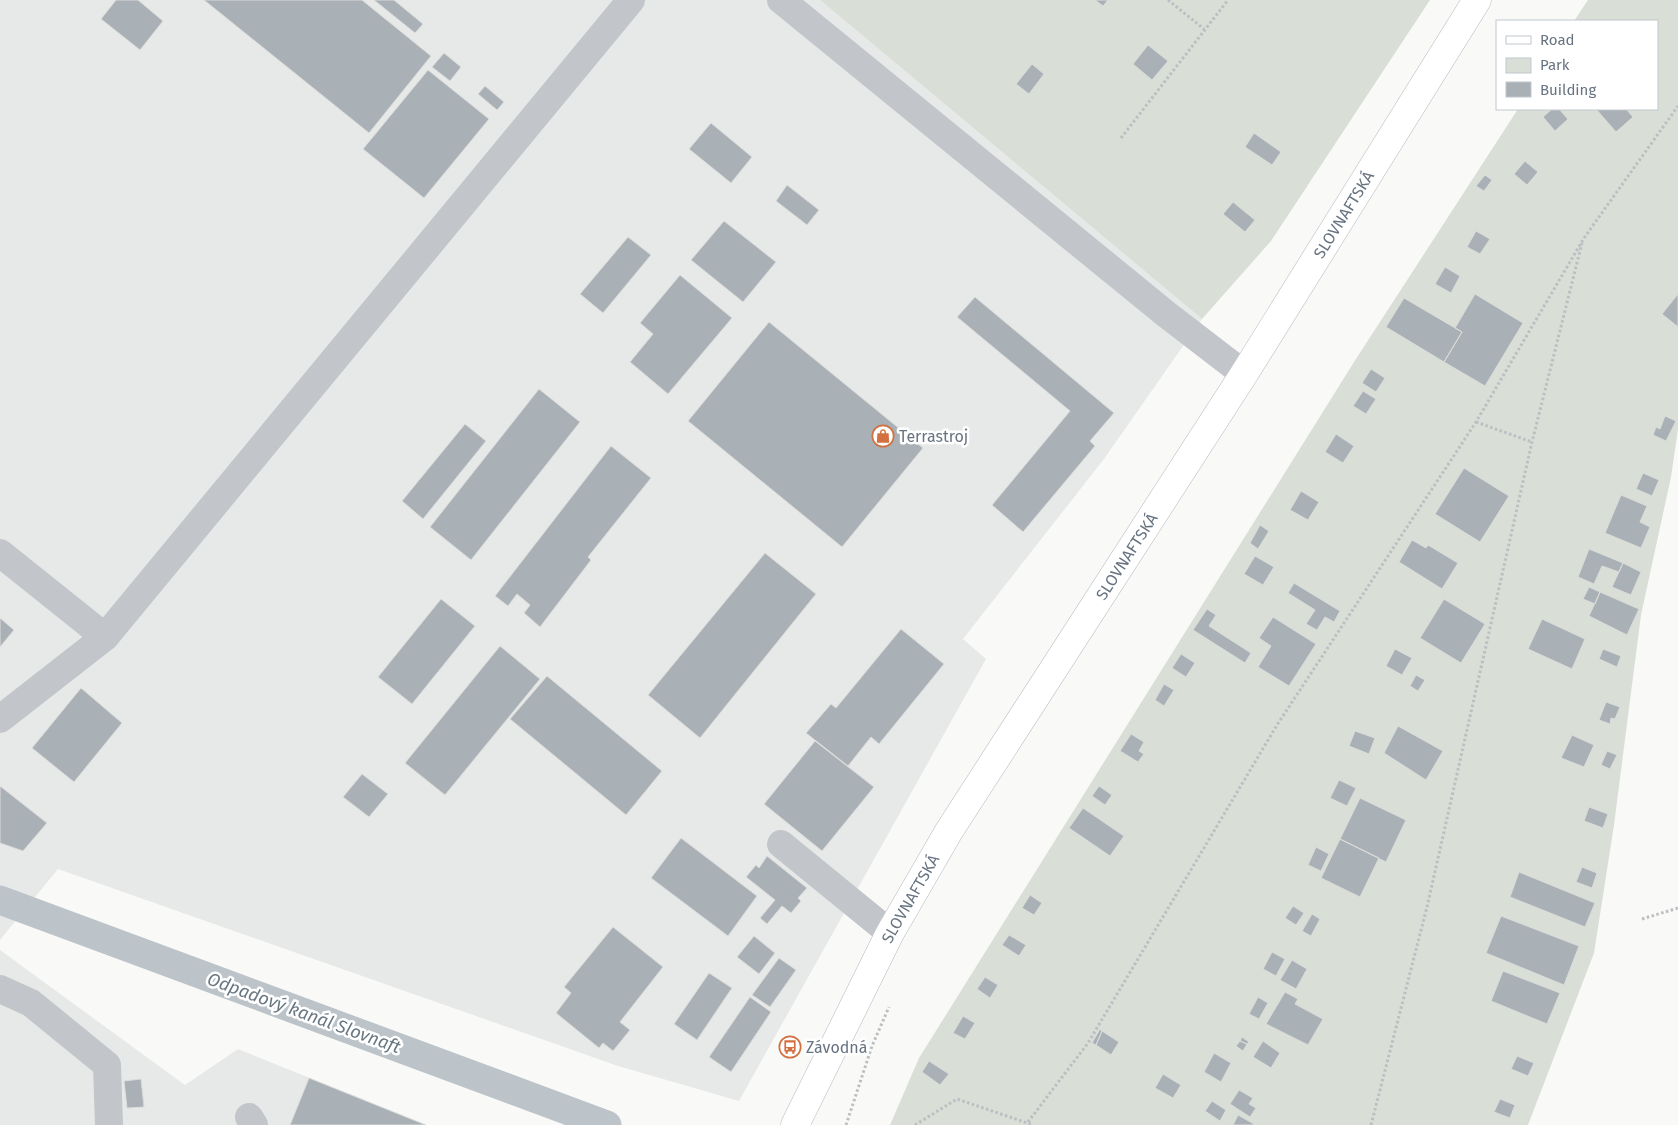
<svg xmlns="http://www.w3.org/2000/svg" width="1678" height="1125" font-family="'Fira Sans',sans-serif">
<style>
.built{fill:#e7e9e8}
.green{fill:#d9ded7}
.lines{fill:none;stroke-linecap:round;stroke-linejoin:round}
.canal{stroke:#bcc4c9;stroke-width:29}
.building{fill:#a9b0b6;stroke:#dbdcda}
.major-casing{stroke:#b6b9bd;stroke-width:29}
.path{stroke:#bcbec1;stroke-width:3;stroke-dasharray:2.5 2.5;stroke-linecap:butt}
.minor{stroke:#c2c5c9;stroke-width:28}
.major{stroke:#fff;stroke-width:28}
.labels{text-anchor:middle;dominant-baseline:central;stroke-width:5;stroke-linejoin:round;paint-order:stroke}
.street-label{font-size:16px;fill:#677380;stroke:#fff}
.poi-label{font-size:16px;fill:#677380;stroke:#fff;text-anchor:start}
.water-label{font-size:18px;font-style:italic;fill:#687780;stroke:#fff}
</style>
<rect width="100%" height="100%" fill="#f9faf8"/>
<path class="built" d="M0 0H820L1202 319 1104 459 963 639 986 659 739 1101 618 1066 58 869 0 940Z
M0 950 185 1085 238 1049 426 1125H0Z"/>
<path class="green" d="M820 0H1430L1271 241 1202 319Z
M1588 0H1678V429L1671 477 1641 615 1614 825 1594 953 1528 1125H890L919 1058 1354 362 1518 109H1657V21H1574Z"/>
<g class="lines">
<path class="canal" d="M0 900 607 1125"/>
</g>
<path class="building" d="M116 0H138L163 21 140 50 101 19Z
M204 0H362L431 56 369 133Z
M374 0H394L423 24 415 33Z
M1095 0H1108L1103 6Z
M1148 45 1168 61 1152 80 1133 64Z
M444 53 461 67 450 81 432 67Z
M1032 64 1044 74 1029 94 1016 84Z
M428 70 489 119 424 198 363 149Z
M485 86 504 102 497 110 478 94Z
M1552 109H1559L1568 119 1555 131 1543 117Z
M1596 109H1626L1633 117 1616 132Z
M711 123 752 157 731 183 689 149Z
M1254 133 1281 152 1272 165 1245 147Z
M1525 161 1538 172 1527 185 1514 174Z
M1485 175 1492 180 1484 191 1476 186Z
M787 185 819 210 807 225 776 201Z
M1233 202 1255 220 1245 232 1223 214Z
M724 221 776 262 743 302 691 260Z
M1476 231 1490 239 1480 254 1467 247Z
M628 237 651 255 603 313 580 294Z
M1445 267 1460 276 1451 293 1435 284Z
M680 275 732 318 668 394 630 362 653 334 640 323Z
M1475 294 1523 323 1485 386 1444 362 1462 332 1455 328Z
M1678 294V327L1662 314Z
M975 297 1114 413 1090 441 1095 446 1023 532 992 505 1070 411 957 317Z
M1404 298 1462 332 1444 362 1386 327Z
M769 322 923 448 842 547 688 421Z
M1371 369 1385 378 1376 392 1362 383Z
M539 389 580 422 471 560 430 527Z
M1363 391 1376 399 1366 414 1353 406Z
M1665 416 1676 421 1666 441 1653 435 1656 427 1660 429Z
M465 424 486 441 423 519 402 501Z
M1336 434 1354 446 1343 463 1325 452Z
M611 446 651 478 588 557 591 560 540 627 524 613 530 605 517 594 508 606 495 596Z
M1464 468 1509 496 1480 542 1435 514Z
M1643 473 1659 480 1652 496 1636 489Z
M1301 491 1319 502 1308 520 1290 510Z
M1621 495 1647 506 1640 522 1650 527 1641 548 1605 533Z
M1260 525 1269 531 1258 549 1250 543Z
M1412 540 1426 548 1428 545 1458 563 1442 589 1399 562Z
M1589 549 1623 563 1619 572 1602 566 1594 584 1578 577Z
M765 553 816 594 700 738 648 695Z
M1255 556 1274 567 1263 585 1244 574Z
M1623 563 1641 572 1631 595 1612 587Z
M1294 583 1340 611 1334 622 1325 617 1317 630 1306 624 1315 610 1288 593Z
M1589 587 1600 592 1595 604 1583 599Z
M1600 592 1639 609 1627 635 1589 616Z
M441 599 475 626 412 704 378 677Z
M1444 599 1485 624 1461 663 1420 638Z
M1207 609 1216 615 1209 626 1251 653 1245 663 1193 630Z
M1273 617 1316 644 1289 686 1258 667 1271 646 1259 638Z
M0 618 14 630 0 647Z
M1542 619 1585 639 1572 669 1528 649Z
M901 629 944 664 879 744 871 737 848 766 806 733 831 704 836 708Z
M500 646 540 679 445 795 405 763Z
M1395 649 1412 658 1402 675 1386 666Z
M1603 649 1621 656 1617 667 1599 659Z
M1181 654 1195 663 1186 677 1172 668Z
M1416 675 1425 680 1418 691 1410 686Z
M547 676 662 771 626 815 510 719Z
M1164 684 1174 690 1164 706 1155 700Z
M81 688 122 723 74 782 32 748Z
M1606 702 1620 707 1615 719 1611 718 1610 724 1599 720Z
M1398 726 1443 751 1426 780 1384 753Z
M1355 731 1375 738 1369 754 1349 746Z
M1131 734 1144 742 1139 751 1144 754 1138 762 1120 751Z
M1572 735 1594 745 1584 767 1561 758Z
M815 741 874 787 822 851 764 804Z
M1607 751 1617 755 1610 769 1601 765Z
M362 774 388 794 369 817 343 797Z
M1339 780 1356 788 1347 806 1330 798Z
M0 786 47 823 23 851 0 843Z
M1099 786 1112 795 1105 805 1092 796Z
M1360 798 1406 820 1386 862 1340 839Z
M1589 807 1608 814 1603 828 1584 821Z
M1083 808 1124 836 1110 856 1069 828Z
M681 838 757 896 728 936 651 878Z
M1340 839 1379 858 1360 897 1321 878Z
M1316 847 1329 854 1321 871 1308 865Z
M767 856 807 888 798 898 801 901 791 913 782 906 767 924 760 918 775 900 746 877 756 865 759 868Z
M1582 867 1597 873 1592 888 1576 882Z
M1519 872 1595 903 1585 927 1510 897Z
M1030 895 1042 903 1034 915 1022 908Z
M1293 906 1304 913 1296 925 1285 918Z
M1312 914 1320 919 1311 936 1302 931Z
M1501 916 1579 946 1564 985 1486 953Z
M613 927 663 967 620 1022 630 1030 613 1051 603 1043 599 1048 556 1013 571 993 564 987Z
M1009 935 1026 945 1019 956 1002 945Z
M754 936 775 953 759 974 737 957Z
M1272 952 1285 959 1276 976 1263 969Z
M779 958 796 970 770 1007 752 995Z
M1292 960 1307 969 1296 989 1280 980Z
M1503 971 1560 993 1547 1024 1491 1001Z
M709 973 732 988 697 1040 674 1024Z
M985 977 998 985 990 998 977 989Z
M1285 992 1298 999 1295 1004 1323 1019 1308 1045 1266 1024Z
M750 997 771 1012 731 1072 709 1057Z
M1258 997 1268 1003 1259 1019 1249 1014Z
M963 1016 975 1023 965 1039 953 1033Z
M1100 1029 1102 1031 1096 1045 1092 1043Z
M1102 1031 1119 1042 1111 1055 1096 1045Z
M1242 1037 1249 1042 1247 1044 1240 1041Z
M1240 1041 1247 1044 1243 1051 1236 1046Z
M1263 1041 1280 1053 1271 1068 1253 1057Z
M1214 1053 1231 1063 1221 1082 1204 1072Z
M1517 1056 1534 1063 1528 1076 1511 1069Z
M929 1061 949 1074 940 1085 922 1072Z
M1163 1074 1181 1085 1173 1098 1155 1088Z
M309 1078 426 1125H290Z
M141 1079 144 1107 127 1108 124 1081Z
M1239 1090 1253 1098 1249 1104 1256 1108 1250 1117 1230 1104Z
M1500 1099 1515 1105 1510 1118 1494 1112Z
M1212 1101 1226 1110 1220 1121 1205 1111Z
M1238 1115 1254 1124 1253 1125H1233Z"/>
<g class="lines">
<g class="major-casing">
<g id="major">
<path id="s1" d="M795 1125 890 933 949 831 1244 374 1477 0"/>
</g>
</g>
<path class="path" d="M1168 0 1204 29
M1121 138 1228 0
M1476 422 1532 442
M1642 919 1678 908
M1028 1122 1088 1043 1277 725 1476 422 1584 238 1678 106
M846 1125 872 1046 889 1007
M915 1125 957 1099 1033 1125
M1371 1125 1427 907 1532 442 1582 243"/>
<path class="minor" d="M781 0 1166 314 1244 374
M0 553 105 637
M0 719 105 637 631 0
M781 844 890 933
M0 989 31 1003 107 1065 109 1125
M249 1117 254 1125"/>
<use href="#major" class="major"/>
</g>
<defs>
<g id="shop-ring" transform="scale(1.125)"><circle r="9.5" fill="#fff" stroke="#d27040" stroke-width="1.5"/><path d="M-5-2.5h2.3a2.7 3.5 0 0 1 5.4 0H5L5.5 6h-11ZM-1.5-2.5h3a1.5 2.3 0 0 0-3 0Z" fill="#d27040"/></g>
<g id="bus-ring" transform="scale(1.125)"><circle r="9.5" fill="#fff" stroke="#d27040" stroke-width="1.5"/><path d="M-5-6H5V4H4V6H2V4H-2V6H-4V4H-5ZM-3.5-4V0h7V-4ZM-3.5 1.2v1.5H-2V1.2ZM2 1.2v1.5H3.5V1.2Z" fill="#d27040"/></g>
</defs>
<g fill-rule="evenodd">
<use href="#shop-ring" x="883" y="436"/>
<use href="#bus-ring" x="790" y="1047"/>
</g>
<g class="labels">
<g class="street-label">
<text stroke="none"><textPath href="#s1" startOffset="1064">SLOVNAFTSKÁ</textPath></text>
<text stroke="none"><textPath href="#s1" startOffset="659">SLOVNAFTSKÁ</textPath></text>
<text stroke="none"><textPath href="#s1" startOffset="254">SLOVNAFTSKÁ</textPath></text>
</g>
<g class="poi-label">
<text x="899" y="436">Terrastroj</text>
<text x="806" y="1047">Závodná</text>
</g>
<g class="water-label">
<text transform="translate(304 1013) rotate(20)">Odpadový kanál Slovnaft</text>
</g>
</g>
<rect x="1496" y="20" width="162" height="90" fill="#ffffff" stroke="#c2c7cc"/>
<rect x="1506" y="36" width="25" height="8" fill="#ffffff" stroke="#c2c7cc"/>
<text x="1540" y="45" font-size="15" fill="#677380">Road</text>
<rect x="1506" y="58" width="25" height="15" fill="#d9ded7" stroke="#c2c7cc"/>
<text x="1540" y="70" font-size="15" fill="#677380">Park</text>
<rect x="1506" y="82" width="25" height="15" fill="#a9b0b6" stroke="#c2c7cc"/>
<text x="1540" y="95" font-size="15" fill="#677380">Building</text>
</svg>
